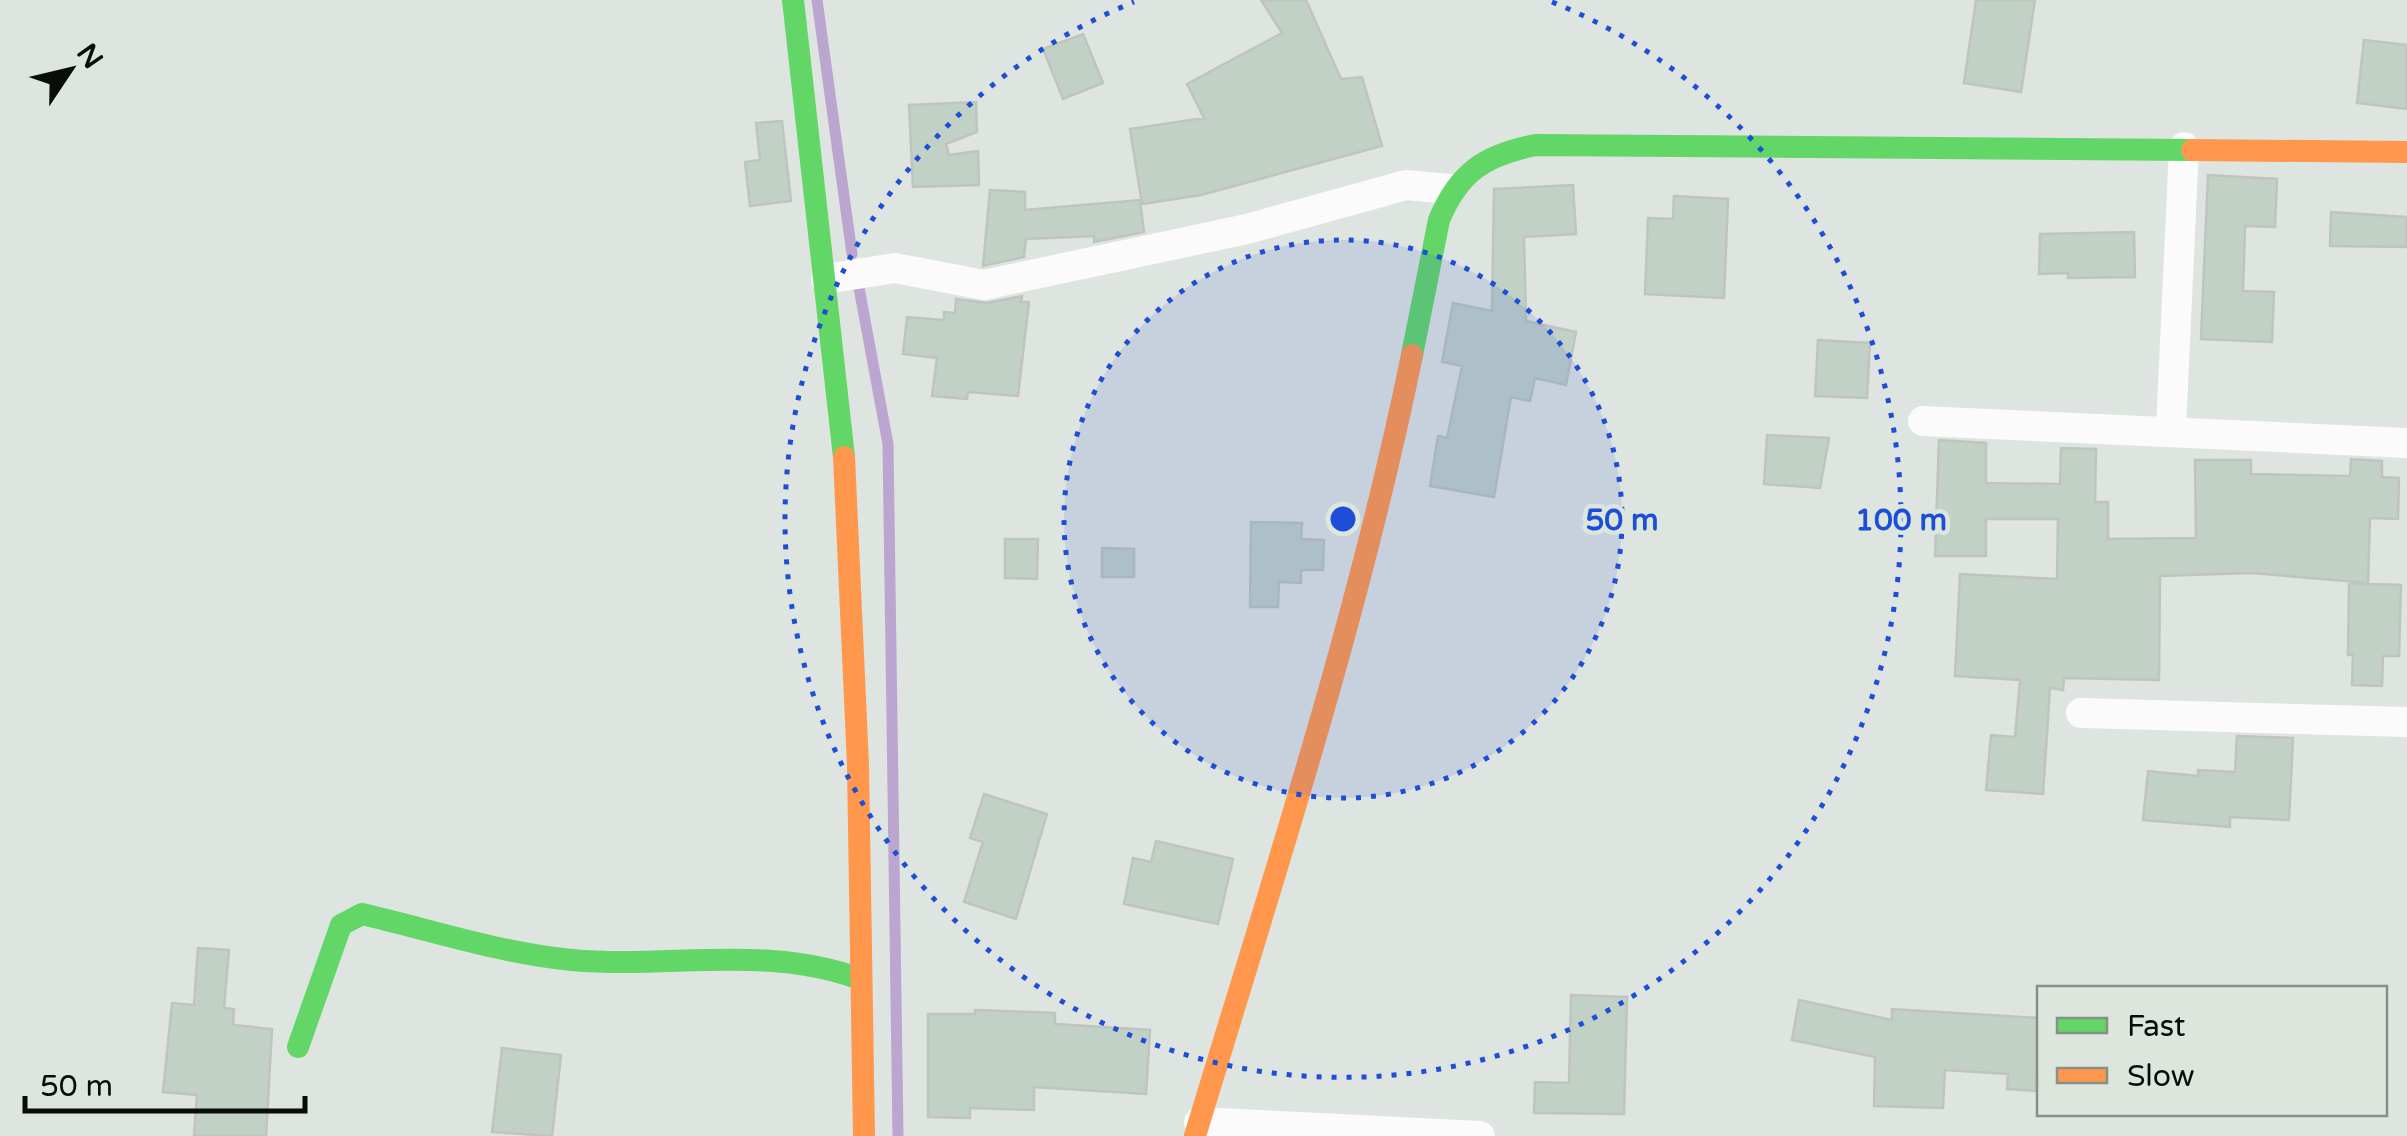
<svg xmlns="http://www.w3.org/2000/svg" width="2407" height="1136" font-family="'Varela Round',sans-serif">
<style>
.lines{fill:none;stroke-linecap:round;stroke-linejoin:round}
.stream{stroke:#bca6d1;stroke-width:11}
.building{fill:#c2d1c5;stroke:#bfc4c0;stroke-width:2.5}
.street{stroke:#fafbfa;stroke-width:30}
.fast{stroke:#63d668;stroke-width:22}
.slow{stroke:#ff974d;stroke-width:22}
.ring{fill:none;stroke:#1d4ed8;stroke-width:5;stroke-dasharray:5 10}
.centre{fill:#1d4ed8;stroke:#dce6dd;stroke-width:5}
.ring-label{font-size:30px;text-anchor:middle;font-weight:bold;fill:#1d4ed8;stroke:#dce6dd;stroke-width:9;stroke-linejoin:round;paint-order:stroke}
</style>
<rect width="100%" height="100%" fill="#dee4df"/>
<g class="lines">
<path class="stream" d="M817 0 852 254
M859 288 888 444 898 1136"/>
</g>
<path class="building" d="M1261 0H1306L1341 79 1362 77 1382 146 1201 195 1142 204 1130 129 1204 118 1187 84 1282 33Z
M1976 0H2035L2021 92 1964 83Z
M1083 34 1103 83 1063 99 1043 49Z
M2364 40 2407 45V109L2357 103Z
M976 102 977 132 946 144 949 155 978 151 979 185 913 187 909 105Z
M782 121 791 201 750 206 745 162 760 160 756 123Z
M2208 175 2277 179 2275 227 2245 226 2243 291 2274 292 2272 342 2201 339Z
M1573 185 1576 234 1524 237 1526 321 1576 332 1566 385 1535 378 1530 401 1511 397 1494 497 1430 486 1438 436 1447 438 1462 366 1442 362 1453 303 1492 311 1494 189Z
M990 190 1025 192V210L1140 200 1144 232 1094 242V236L1026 239 1024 257 983 266Z
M1674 196 1728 199 1724 298 1645 294 1648 218 1673 219Z
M2331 212 2407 217V247L2330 246Z
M2134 232 2135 277 2068 278V273L2039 274 2040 234Z
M1022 296 1021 302H1029L1018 396 968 392 967 399 932 396 937 358 903 354 907 317 944 320V312L955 313 956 299 987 303Z
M1818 340 1870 343 1867 398 1815 396Z
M1767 435 1829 438 1820 488 1764 484Z
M1939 440 1986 443V483L2060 484 2061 448 2096 449 2095 502H2108V539L2196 538 2195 460H2251V474L2350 476 2351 459 2382 461V477L2399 478 2398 519 2370 518 2368 583 2252 573 2160 576 2159 680 2064 678 2063 690 2050 688 2043 794 1986 790 1991 735 2015 737 2020 680 1955 676 1960 574 2057 579 2058 519H1986V556H1935Z
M1251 522 1302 523 1301 539 1324 540 1323 570H1301V583L1279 582 1278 607H1250Z
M1005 539H1038L1037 579 1005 578Z
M1102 548 1134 549V577H1102Z
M2349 583 2401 585 2399 656H2383L2382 686 2352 685 2353 655H2348Z
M2237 736 2293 738 2289 820 2230 817V827L2143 820 2148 771 2198 776V770L2235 772Z
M984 794 1047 814 1016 919 964 902 983 842 970 838Z
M1156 841 1233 859 1218 924 1124 904 1133 858 1151 862Z
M198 948 229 950 224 1008 234 1009 233 1025 272 1029 266 1136H194L197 1095 163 1092 172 1003 194 1005Z
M1571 995 1627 997 1624 1114 1534 1113 1535 1082 1569 1083Z
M1799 1000 1892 1020V1009L2040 1018 2036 1091 2007 1089 2008 1074 1945 1070 1943 1108 1874 1106 1875 1057 1792 1040Z
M975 1010 1055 1013V1024L1150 1030 1146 1094 1034 1087V1110L970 1108V1118L928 1117V1014H975Z
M502 1048 561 1055 552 1136 492 1132Z"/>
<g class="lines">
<path class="street" d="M826 279 895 268 984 285 1247 229 1406 185 1451 189
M1923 421 2407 443
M2171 429 2184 147
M2081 713 2407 722
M1199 1122 1480 1136"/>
<path class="fast" d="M793 0 844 457
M1412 355 1439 220C1459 172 1485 155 1536 145L2192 150
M298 1047 341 925 362 914C431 930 500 953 572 960 670 969 765 944 860 979"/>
<path class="slow" d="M2192 150 2407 152
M844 457 858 765 864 1136
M1195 1136C1273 878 1358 620 1412 355"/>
</g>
<circle cx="1343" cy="519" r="279" fill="#1d4ed8" fill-opacity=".12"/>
<g class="ring">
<circle cx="1343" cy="519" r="279"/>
<path d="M1552 2A558 558 0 1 1 1134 2"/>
</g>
<circle cx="1343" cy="519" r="15" class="centre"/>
<g class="ring-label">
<text x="1622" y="530">50 m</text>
<text x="1901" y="530">100 m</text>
</g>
<rect x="2037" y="986" width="350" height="130" fill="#dce6dd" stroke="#888f89" stroke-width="2.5"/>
<rect x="2057" y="1018" width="50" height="15" fill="#63d668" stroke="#888f89" stroke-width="2.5"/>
<text x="2127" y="1036" font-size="30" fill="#090d0a">Fast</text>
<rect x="2057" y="1068" width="50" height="15" fill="#ff974d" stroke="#888f89" stroke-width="2.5"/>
<text x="2127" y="1086" font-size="30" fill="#090d0a">Slow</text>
<g transform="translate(70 70) rotate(55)" stroke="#dce6dd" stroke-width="8" paint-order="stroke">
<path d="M0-8L18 38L0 25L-18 38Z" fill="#090d0a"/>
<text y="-15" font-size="28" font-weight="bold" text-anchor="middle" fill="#090d0a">N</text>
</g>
<path d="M25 1096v15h280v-15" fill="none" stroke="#090d0a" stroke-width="5"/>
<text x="40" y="1096" font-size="30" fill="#090d0a" stroke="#dce6dd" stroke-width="8" paint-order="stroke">50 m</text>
</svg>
